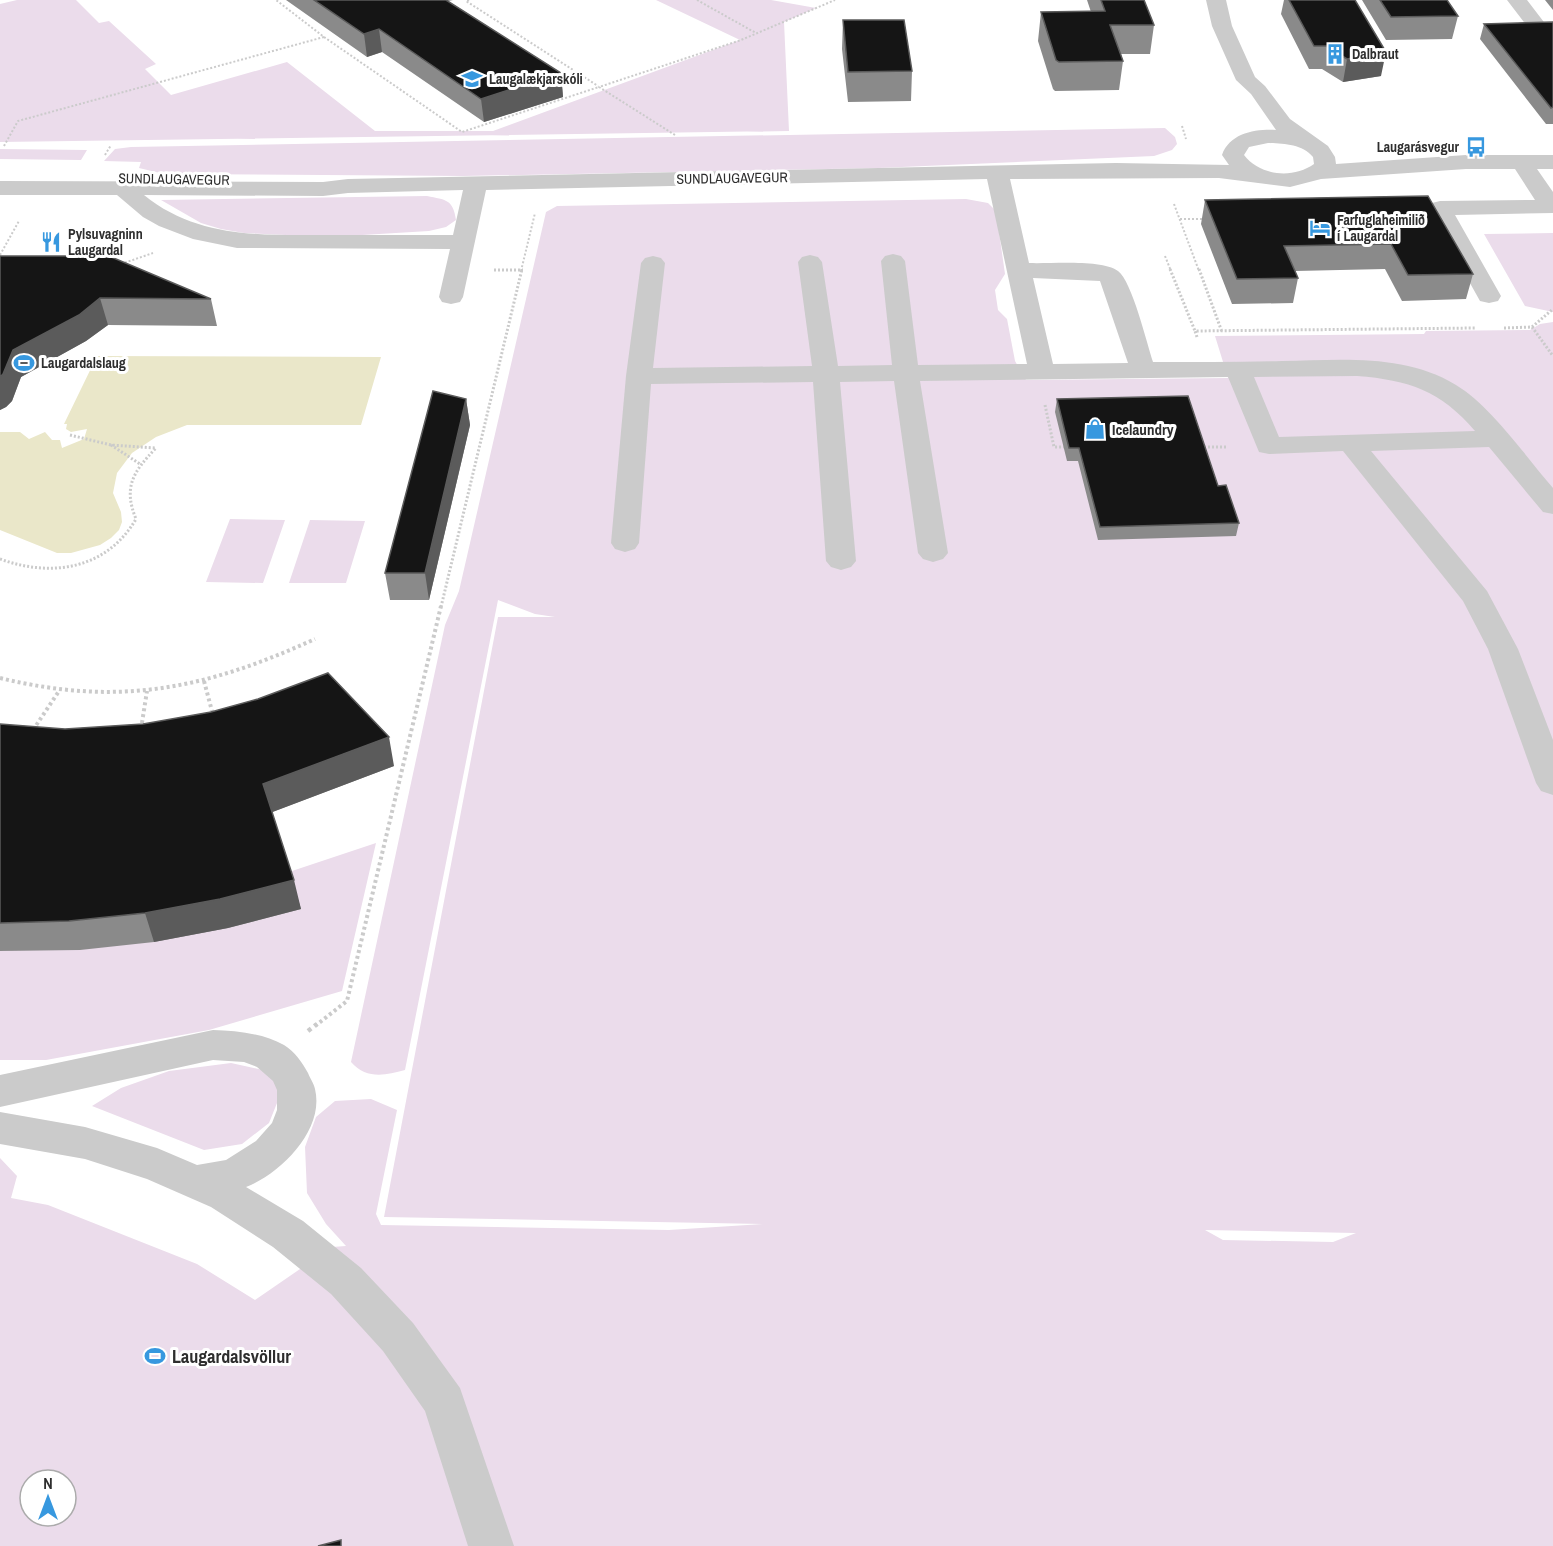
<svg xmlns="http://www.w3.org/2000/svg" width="1553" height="1546" font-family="'Archivo Narrow',sans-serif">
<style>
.green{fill:#ebdceb;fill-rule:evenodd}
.water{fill:#eae7c9}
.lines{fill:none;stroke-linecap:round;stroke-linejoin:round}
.path-far3{stroke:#cbcbcb;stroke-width:2;stroke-dasharray:2 2;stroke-linecap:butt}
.path-far2{stroke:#cbcbcb;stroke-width:3;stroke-dasharray:2 2;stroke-linecap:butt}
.path-far1{stroke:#cbcbcb;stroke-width:4;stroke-dasharray:3 3;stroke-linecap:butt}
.path{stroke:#cbcbcb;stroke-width:4.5;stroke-dasharray:4 4;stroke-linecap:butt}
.minor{fill:#cbcbcb;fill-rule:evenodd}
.wall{fill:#8a8a8a}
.shaded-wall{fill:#5b5b5b}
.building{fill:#151515;stroke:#5b5b5b;stroke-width:1.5}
.labels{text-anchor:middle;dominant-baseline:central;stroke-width:6;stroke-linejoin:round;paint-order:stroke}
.far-poi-label{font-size:14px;font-weight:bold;fill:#2e2e2e;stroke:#fff;text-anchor:start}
.far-street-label{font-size:14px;fill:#2e2e2e;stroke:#fff}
.poi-label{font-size:15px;font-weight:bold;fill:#2e2e2e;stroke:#fff;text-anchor:start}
.near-poi-label{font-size:18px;font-weight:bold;fill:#2e2e2e;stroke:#fff;text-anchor:start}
</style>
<rect width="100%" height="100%" fill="#fff"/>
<path class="green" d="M17 0H76L99 23 109 21 156 64 145 69 171 95 287 62 375 131H493L740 40 656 0H771L816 8 784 22 789 131 0 142V4Z
M1165 128 1175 137 1177 144 1172 150 1154 156 878 168 463 176 164 174 139 168 141 162 104 161 115 149 131 147Z
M0 149 87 150 81 160 0 159Z
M427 196C446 200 453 199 456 220L446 227 429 231 329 237 244 233 221 229 201 223 161 200Z
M966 199 988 203 996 211 1005 274 995 290 998 310 1007 319 1015 361 1026 380 1228 378 1215 336 1424 334 1426 331 1530 330 1540 324 1553 322V1546H0V1158L17 1176 11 1198 48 1205 197 1264 255 1300 332 1247 346 1246 326 1224 307 1193 305 1147 316 1117 335 1101 371 1099 397 1110 376 1214 381 1225 669 1230 763 1224 384 1217 498 617H555L535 614 498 600 405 1070C384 1076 366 1079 351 1062L445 625 459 591 546 212 557 206ZM1205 1230 1355 1233H1356L1333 1242 1223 1240ZM30 1480H66V1516H30Z
M1553 233V312L1525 306 1484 234Z
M230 519 285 520 263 583 206 582Z
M310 520 365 521 346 583H289Z
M376 843 342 991 209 1030 46 1060H0V951L228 928 300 909 289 872Z
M231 1063 268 1071 281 1093 269 1123 242 1144 204 1150 92 1106 121 1088 169 1071Z"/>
<path class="water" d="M97 356 381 357 361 425H187L156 437 132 453 117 473 113 493 121 512 122 522 119 530 111 538 100 545 71 553H57L0 530V432H20L29 439 45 432 52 440H60L62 448 84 439 87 429 71 432 66 429 67 424H64Z"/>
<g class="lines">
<path class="path-far3" d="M469 0 466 1 598 86
M697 0 756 33
M324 37 462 132 599 87
M1182 126 1186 139
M675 135 599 87 741 40 835 0
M4 146 18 121 324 37 276 0
M105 155 111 145
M1174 204 1199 271
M1180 219H1205
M0 255 19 221
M1165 256 1171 271
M121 264 153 253
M494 270H523
M521 271 535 213"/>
<path class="path-far2" d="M1170 269 1195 331
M1199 269 1222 332
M494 270H523
M1532 327 1553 356
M1504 328 1532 327 1553 309
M1197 337 1195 331 1475 328
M1045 405 1054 447H1066
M70 435 111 445 155 448
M111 445 140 464
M1200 447H1228
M0 559C52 578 107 569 136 519 123 487 133 472 156 448
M441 607 522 269"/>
<path class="path-far1" d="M0 678C119 707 205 689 315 639
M204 681 213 715
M141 729 147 691
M33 730 59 691
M315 1026 347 1001 441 606"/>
<path class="path" d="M308 1031 317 1024"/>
<path class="minor" d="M1206 0H1226L1232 26 1255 77 1265 86 1290 119 1328 146 1335 157 1336 164 1466 155H1553V169H1537L1553 192V213L1455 215 1501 296 1498 301 1489 303 1480 301 1428 208 1432 203 1440 201 1535 200 1515 169H1466L1321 179 1290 187 1219 178 1010 179 1029 263C1051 264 1101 259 1118 271 1132 281 1147 344 1153 362 1196 362 1239 362 1282 361 1339 360 1405 353 1456 385 1491 406 1526 457 1553 488V514L1543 512 1489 447 1371 451 1487 591 1518 649 1553 740V795L1541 791 1536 783 1488 649 1463 601 1343 451 1269 454 1259 452 1228 377 920 381 948 553 943 559 933 562 923 559 918 553 894 381 840 382 856 561 851 567 841 570 831 567 826 561 813 382 651 384 639 543 635 549 625 552 615 549 611 543 626 376 641 263 645 258 653 256 661 258 665 263 653 368 812 366 798 262 802 257 810 255 818 257 822 262 838 366 892 365 881 261 885 256 893 254 901 256 905 261 918 365 1027 364 987 179 486 190 463 297 460 302 451 304 442 302 439 297 450 249 237 248 193 239 159 226 143 217 117 195H0V181L323 182 348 179 1116 163 1229 165 1222 155C1230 133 1255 129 1276 130L1251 94 1236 80 1212 26ZM1268 143C1284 144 1302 144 1313 157L1314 164C1293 179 1260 176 1244 155L1249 147ZM463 190 453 235C411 235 370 235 328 235 263 235 198 239 144 195L323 196 348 193ZM1033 278 1100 281 1128 363 1053 364ZM1357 376C1409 380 1441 391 1475 431L1279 437 1254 377Z
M1507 0H1527L1550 30 1547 34H1533Z
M213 1030C237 1031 263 1033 284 1045 295 1052 302 1062 308 1073 310 1078 314 1084 315 1089 325 1130 280 1174 246 1187L303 1221 361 1268 413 1323 460 1388 514 1546H468L425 1411 383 1351 331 1294 273 1247 211 1207 147 1179 85 1159 0 1144V1112L85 1127 157 1148 197 1165 226 1160 256 1141 272 1123 277 1110V1090L273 1081 257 1067 244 1062 213 1060 0 1107V1075Z"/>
</g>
<path class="wall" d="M286 0H453L448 1 561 73 563 97 484 122 382 52 367 57Z
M1087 0H1144L1154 25 1150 54H1121L1123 61 1119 90 1055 91 1053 89 1038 41 1041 12H1091Z
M1284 0H1355L1381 76 1343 82 1322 69H1309L1281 14Z
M1362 0H1447L1458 16 1452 39 1386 40Z
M1545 0H1553V10Z
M843 20 912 71 911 101 848 102 842 49Z
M1553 22V124H1546L1480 39 1484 24Z
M1428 196 1473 274 1466 299 1402 301 1385 269 1295 271 1298 278 1293 303 1232 304 1201 224 1205 200Z
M0 256 211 299 217 326 108 325 86 341 21 377 12 401 6 407 0 410Z
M466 399 470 425 429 600H390L385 573Z
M1057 399 1218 486 1239 523 1236 536 1098 540 1078 461H1067L1055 412Z
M0 724 394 766 272 812 301 909 228 928 154 942 80 950 0 951Z"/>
<path class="shaded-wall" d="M379 29 382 52 367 57 364 34Z
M1386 52 1381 76 1343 82 1347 59Z
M561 73 563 97 484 122 481 99Z
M100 298 108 325 86 341 21 377 12 401 6 407 0 410V377L13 350Z
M466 399 470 425 429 600 425 573Z
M389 737 394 766 270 813 263 784Z
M294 880 301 909 228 928 154 942 145 913Z"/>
<path class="building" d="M314 0H446L561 73 481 99 379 29 364 34Z
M1101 0H1144L1154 25H1110L1123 61 1059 62 1056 60 1041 12 1105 11Z
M1289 0H1355L1386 52 1347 59 1326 46H1314Z
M1380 0H1447L1458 16 1391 17Z
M843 20H904L912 71 848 72Z
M1553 22V107L1551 108 1484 24Z
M1428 196 1473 274 1408 275 1391 244 1284 246 1298 278 1237 279 1205 200Z
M0 256H109L211 299 100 298 79 315 13 350 3 374 0 377Z
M433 391 466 399 425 573H385Z
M1188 396 1218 486 1226 485 1239 523 1100 527 1079 448H1069L1057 399Z
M328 673 389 737 263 784 294 880 220 899 145 913 69 921 0 923V724L65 729 143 724 211 712 258 699Z
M341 1540V1546H318Z"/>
<defs>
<g id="building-bare" transform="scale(1.62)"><path d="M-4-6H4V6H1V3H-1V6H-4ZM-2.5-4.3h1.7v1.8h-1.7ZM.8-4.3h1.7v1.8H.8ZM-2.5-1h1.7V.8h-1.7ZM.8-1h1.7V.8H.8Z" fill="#3798df" stroke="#fff" stroke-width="2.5" paint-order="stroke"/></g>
<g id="school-bare" transform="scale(1.62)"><path d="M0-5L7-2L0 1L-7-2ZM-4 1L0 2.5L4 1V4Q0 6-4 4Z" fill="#3798df" stroke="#fff" stroke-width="2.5" paint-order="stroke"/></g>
<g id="bus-bare" transform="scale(1.62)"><path d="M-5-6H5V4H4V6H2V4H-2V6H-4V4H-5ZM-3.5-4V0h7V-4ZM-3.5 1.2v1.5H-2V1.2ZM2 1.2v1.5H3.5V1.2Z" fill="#3798df" stroke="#fff" stroke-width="2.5" paint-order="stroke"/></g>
<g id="hotel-bare" transform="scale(1.62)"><path d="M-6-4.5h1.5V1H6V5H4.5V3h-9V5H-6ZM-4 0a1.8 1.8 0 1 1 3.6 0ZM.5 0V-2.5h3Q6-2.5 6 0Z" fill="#3798df" stroke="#fff" stroke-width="2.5" paint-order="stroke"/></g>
<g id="restaurant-bare" transform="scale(1.62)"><path d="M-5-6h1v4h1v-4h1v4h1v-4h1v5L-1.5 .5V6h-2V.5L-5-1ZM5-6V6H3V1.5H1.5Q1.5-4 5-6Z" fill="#3798df" stroke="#fff" stroke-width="2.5" paint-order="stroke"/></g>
<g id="stadium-bare" transform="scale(1.62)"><path d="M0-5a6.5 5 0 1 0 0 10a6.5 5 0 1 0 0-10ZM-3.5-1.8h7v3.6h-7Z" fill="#3798df" stroke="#fff" stroke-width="2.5" paint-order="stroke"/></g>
<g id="shop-bare" transform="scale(1.62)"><path d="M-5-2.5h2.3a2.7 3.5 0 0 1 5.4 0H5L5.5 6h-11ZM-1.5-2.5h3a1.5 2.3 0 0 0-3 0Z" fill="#3798df" stroke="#fff" stroke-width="2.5" paint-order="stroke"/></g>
</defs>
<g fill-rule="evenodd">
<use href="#building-bare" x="1335" y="54"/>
<use href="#school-bare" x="472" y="79"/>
<use href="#bus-bare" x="1476" y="147"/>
<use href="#hotel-bare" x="1320" y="228"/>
<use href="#restaurant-bare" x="51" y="242"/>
<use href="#stadium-bare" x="24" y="363"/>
<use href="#shop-bare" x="1095" y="429"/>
<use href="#stadium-bare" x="155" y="1356"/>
</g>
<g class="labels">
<g class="far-poi-label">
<text x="1352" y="54">Dalbraut</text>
<text x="489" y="79">Laugalækjarskóli</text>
<text x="1459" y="147" text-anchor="end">Laugarásvegur</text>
<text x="1337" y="220">Farfuglaheimilið<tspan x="1337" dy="16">í Laugardal</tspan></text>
<text x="68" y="234">Pylsuvagninn<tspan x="68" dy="16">Laugardal</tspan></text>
<text x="41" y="363">Laugardalslaug</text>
</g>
<g class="far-street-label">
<text transform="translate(732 178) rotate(-1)">SUNDLAUGAVEGUR</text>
<text transform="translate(174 179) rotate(1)">SUNDLAUGAVEGUR</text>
</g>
<g class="poi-label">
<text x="1112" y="429">Icelaundry</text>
</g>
<g class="near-poi-label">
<text x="172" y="1356">Laugardalsvöllur</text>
</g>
</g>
<g transform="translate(48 1498)"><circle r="28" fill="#ffffff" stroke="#ababab" stroke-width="1.5"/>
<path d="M0-4.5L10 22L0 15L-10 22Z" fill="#3798df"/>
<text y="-9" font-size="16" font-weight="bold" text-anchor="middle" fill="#2e2e2e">N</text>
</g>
</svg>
